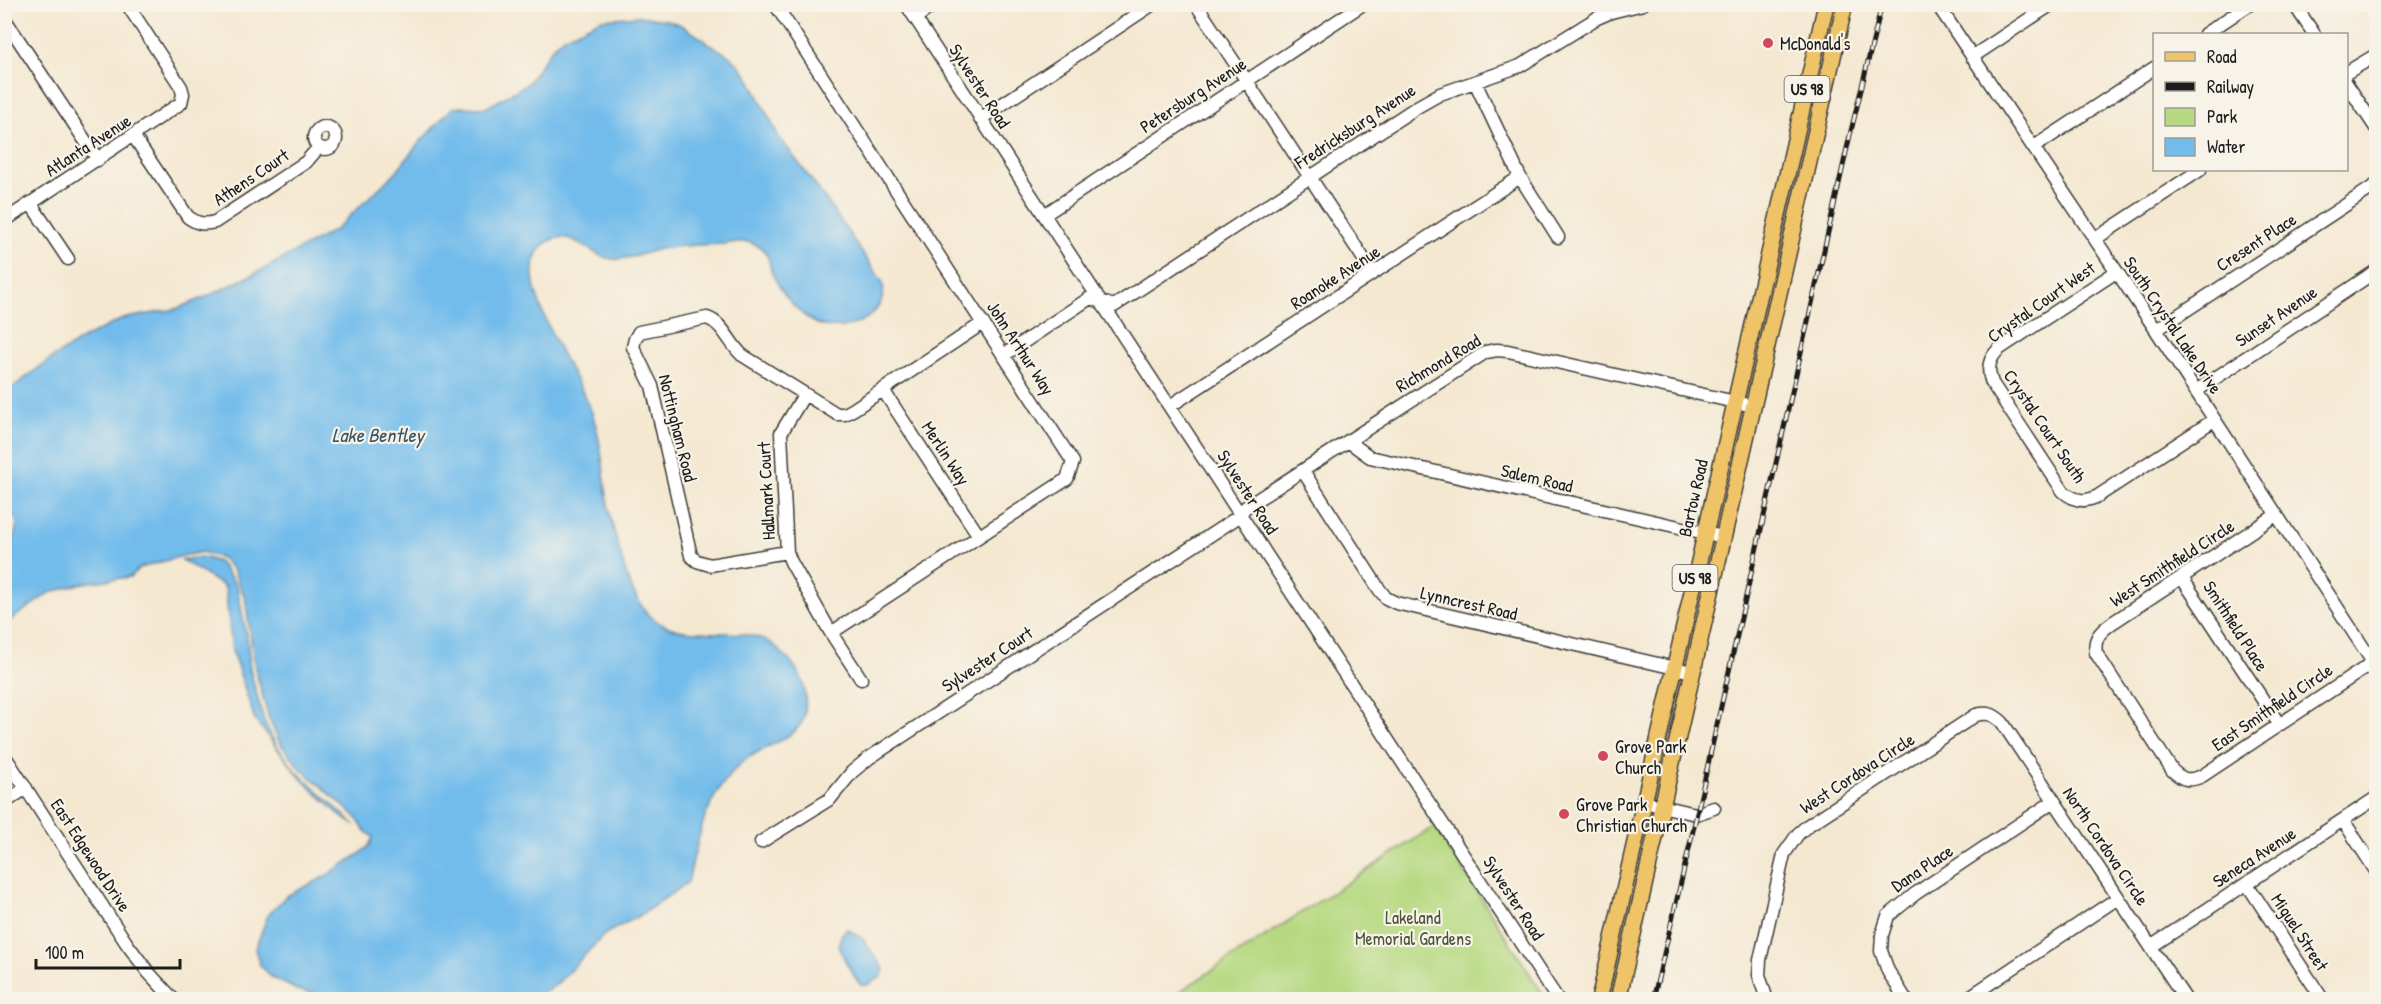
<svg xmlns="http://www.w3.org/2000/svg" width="2381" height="1004" font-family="'Patrick Hand',sans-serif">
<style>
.green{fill:#b6d981;stroke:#697a4e;stroke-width:1.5}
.water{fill:#72bceb;stroke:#476c84;stroke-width:1.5}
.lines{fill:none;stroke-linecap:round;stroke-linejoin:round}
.minor-casing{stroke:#3c3b37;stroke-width:15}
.major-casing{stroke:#3c3b37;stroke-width:18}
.minor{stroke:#fff;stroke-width:12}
.major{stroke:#efc469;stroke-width:15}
.rail-casing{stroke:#1c1c1c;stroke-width:5}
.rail{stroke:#f7f3e8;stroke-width:3;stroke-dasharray:9;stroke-linecap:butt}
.poi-dot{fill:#d1495b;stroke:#f7f3e8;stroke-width:2}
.labels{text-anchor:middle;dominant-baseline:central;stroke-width:4.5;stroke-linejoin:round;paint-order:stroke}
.shield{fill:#f7f3e8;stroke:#5e5c59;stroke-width:1.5}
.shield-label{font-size:16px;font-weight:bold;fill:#1c1c1c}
.poi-label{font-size:18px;fill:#1c1c1c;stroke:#f7f3e8;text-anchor:start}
.street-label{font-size:18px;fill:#1c1c1c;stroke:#f7f3e8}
.park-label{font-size:18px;fill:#4a553a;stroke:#f7f3e8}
.water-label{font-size:20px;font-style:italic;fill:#3a5464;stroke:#f7f3e8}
</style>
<rect width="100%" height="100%" fill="#f7f3e8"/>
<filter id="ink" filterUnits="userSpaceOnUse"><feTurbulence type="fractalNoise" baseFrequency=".0167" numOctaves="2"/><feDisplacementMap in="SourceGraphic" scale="12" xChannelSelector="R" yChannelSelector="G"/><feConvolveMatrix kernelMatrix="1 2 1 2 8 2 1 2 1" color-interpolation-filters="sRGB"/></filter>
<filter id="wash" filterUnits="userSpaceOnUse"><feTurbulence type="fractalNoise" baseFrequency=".008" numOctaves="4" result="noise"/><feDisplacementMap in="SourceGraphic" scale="24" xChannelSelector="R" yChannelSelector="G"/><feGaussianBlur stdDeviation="1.35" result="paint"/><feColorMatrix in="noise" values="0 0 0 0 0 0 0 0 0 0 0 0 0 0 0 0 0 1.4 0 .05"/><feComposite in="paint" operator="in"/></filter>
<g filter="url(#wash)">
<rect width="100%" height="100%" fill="#f4e8d1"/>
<path class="green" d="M1435 826 1546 999H1168Z"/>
<path class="water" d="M638 16 667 20 681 25 729 56 740 66 750 80 779 137 822 194 883 283C889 319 839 338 812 321 796 311 780 291 772 273 769 266 770 257 764 250 760 247 752 242 747 242 740 241 730 243 723 244 702 245 681 245 660 249 646 253 633 258 618 259 601 261 588 246 573 240 565 236 556 237 549 241 516 260 542 312 554 338 565 364 584 388 593 416 603 446 603 477 609 508 611 524 617 540 621 556 626 576 633 597 647 613 678 647 732 621 771 643 777 647 783 655 789 660 803 674 807 692 805 712 803 739 760 745 740 764 704 798 699 836 688 882L642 914 605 934 556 985 535 999H337L297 990 271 977 260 965 255 949 268 915 286 896 323 878 361 853 369 846 373 837 364 830 356 817 299 767 280 743 269 719 255 668 245 597 233 570 222 558 202 552 182 556 140 568 130 577 84 583 65 588 49 593 5 624V558L13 541 17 524 9 505 5 500V393L52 358 86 337 122 319 176 309 206 297 264 269 335 230 395 173 418 144 452 108 461 107 486 108 527 84 552 48 564 37 602 19Z
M201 557 219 562 237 586 248 644 250 670 264 721 276 745 295 770 355 825 343 818 303 781 255 720 232 650 225 587 182 560Z
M847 929 863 939 884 969 881 977 867 985H861C850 973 845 959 838 946L842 934Z"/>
</g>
<g filter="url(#ink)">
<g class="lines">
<g class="minor-casing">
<path id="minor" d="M775 4 1073 462 1067 479 831 633
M906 4 1558 1000
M1196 4 1373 273
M1937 4 2156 330 2376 667
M2294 4 2314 34
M4 18 98 160
M915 18 935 4
M2205 34 2250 4
M1972 57 2052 4
M2346 73 2376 55
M1475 82 1520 177 1558 237
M2346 83 2376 128
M980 119 1153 4
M314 138a11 11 0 1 1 22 0a11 11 0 1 1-22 0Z
M134 137 188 217C198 224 204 225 215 222L306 162 319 147
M2034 147 2154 68
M31 204 68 259
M1044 215 1363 4
M4 221 181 103 183 94 181 87 127 4
M2095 239 2200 170
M2116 272 1999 349C1988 359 1987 370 1992 383L2063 491C2074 501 2085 503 2098 496L2214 420
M2156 330 2376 185
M1004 355 1090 298 1114 306 1417 107 1440 94 1520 66 1597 18 1611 12 1643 4
M883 390 979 536
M2196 391 2376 271
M804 395 781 433 787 552 791 562 831 633 861 679
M1170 406 1520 177
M1348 441 1370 457 1723 537
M1303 471 1379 589 1386 598 1396 603 1692 672
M2276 515 2112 623C2101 631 2093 638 2096 653L2172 770C2182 780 2189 782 2202 776L2374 662
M787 552 710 565 697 561 691 556 652 386 633 347 635 339 639 332 707 318C723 323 729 343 742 355L837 414H845L854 409 983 323
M2182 578 2279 724
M4 755 127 944 148 972 174 1000
M1644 802 1696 814 1714 808
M4 803 26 788
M2343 820 2376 871
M761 842 830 799 852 772 869 758 1235 519 1246 507 1486 352 1497 350 1508 351 1753 406
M2247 884 2323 1000
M2152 946 2376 798
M1767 1000 1759 975 1760 960 1784 854 1798 834 1807 826 1976 715C1988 712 1993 714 2002 722L2186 1000
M1906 1000 1888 971 1881 951 1882 935 1888 916 1915 894 2054 801
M1965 1000 2118 898"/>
</g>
<g class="major-casing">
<path id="major" d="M1599 1000 1826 4
M1618 1000 1845 4"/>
</g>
<use href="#minor" class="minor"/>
<use href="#major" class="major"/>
<g class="rail-casing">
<path id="rail" d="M1653 1000 1690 844 1850 135 1882 4"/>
</g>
<use href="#rail" class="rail"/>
</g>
</g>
<g class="poi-dot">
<circle cx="1768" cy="43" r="6"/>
<circle cx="1603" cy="756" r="6"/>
<circle cx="1564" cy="814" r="6"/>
</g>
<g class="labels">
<g class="shield">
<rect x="1784.5" y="76" width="45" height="26" rx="4.5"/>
<rect x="1672.5" y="565" width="45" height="26" rx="4.5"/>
</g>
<g class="shield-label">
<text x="1807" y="89">US 98</text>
<text x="1695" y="578">US 98</text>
</g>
<g class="poi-label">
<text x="1780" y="43">McDonald's</text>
<text x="1615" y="746">Grove Park<tspan x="1615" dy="21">Church</tspan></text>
<text x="1576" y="804">Grove Park<tspan x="1576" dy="21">Christian Church</tspan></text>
</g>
<g class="street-label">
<text transform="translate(980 86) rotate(57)">Sylvester Road</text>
<text transform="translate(1193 95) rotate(-33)">Petersburg Avenue</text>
<text transform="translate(1355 126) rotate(-33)">Fredricksburg Avenue</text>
<text transform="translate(88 145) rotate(-33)">Atlanta Avenue</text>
<text transform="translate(251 177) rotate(-34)">Athens Court</text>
<text transform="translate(2256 242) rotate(-33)">Cresent Place</text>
<text transform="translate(1335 277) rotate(-33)">Roanoke Avenue</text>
<text transform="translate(2041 302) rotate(-35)">Crystal Court West</text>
<text transform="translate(2276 316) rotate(-34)">Sunset Avenue</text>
<text transform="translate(2173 325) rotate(56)">South Crystal Lake Drive</text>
<text transform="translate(1021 348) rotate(57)">John Arthur Way</text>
<text transform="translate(1438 363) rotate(-31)">Richmond Road</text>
<text transform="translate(2045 426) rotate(56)">Crystal Court South</text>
<text transform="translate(678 428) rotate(76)">Nottingham Road</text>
<text transform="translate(946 453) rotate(57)">Merlin Way</text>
<text transform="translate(1537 478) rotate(13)">Salem Road</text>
<text transform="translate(766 491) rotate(-93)">Hallmark Court</text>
<text transform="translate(1248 492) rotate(57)">Sylvester Road</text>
<text transform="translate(1693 498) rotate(-77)">Bartow Road</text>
<text transform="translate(2172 563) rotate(-33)">West Smithfield Circle</text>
<text transform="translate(1469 603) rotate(13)">Lynncrest Road</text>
<text transform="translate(2236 626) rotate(57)">Smithfield Place</text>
<text transform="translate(987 659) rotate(-33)">Sylvester Court</text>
<text transform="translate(2272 707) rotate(-34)">East Smithfield Circle</text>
<text transform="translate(1857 773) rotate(-33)">West Cordova Circle</text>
<text transform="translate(2106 846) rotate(56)">North Cordova Circle</text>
<text transform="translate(91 855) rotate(57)">East Edgewood Drive</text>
<text transform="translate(2254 857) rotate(-33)">Seneca Avenue</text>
<text transform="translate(1922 868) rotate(-34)">Dana Place</text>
<text transform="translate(1514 898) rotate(57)">Sylvester Road</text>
<text transform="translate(2300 932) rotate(57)">Miguel Street</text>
</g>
<g class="park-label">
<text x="1413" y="917">Lakeland<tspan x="1413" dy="21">Memorial Gardens</tspan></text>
</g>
<g class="water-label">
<text x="378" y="434">Lake Bentley</text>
</g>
</g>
<rect width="2381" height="1004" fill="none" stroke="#f7f3e8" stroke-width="24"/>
<rect x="2153" y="33" width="195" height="138" fill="#f7f3e8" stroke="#9f9d96" stroke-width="1.5"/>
<rect x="2165" y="52" width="30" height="9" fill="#efc469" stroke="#9f9d96" stroke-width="1.5"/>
<text x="2207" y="63" font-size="18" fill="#1c1c1c">Road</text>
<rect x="2165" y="82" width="30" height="9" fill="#1c1c1c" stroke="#9f9d96" stroke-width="1.5"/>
<text x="2207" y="93" font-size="18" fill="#1c1c1c">Railway</text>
<rect x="2165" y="108" width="30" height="18" fill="#b6d981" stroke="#9f9d96" stroke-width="1.5"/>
<text x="2207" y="123" font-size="18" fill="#1c1c1c">Park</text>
<rect x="2165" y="138" width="30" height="18" fill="#72bceb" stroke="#9f9d96" stroke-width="1.5"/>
<text x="2207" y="153" font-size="18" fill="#1c1c1c">Water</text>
<path d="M36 959v9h144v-9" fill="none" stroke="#1c1c1c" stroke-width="3"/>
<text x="45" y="959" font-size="18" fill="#1c1c1c" stroke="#f7f3e8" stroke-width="4.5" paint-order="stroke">100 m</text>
</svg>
